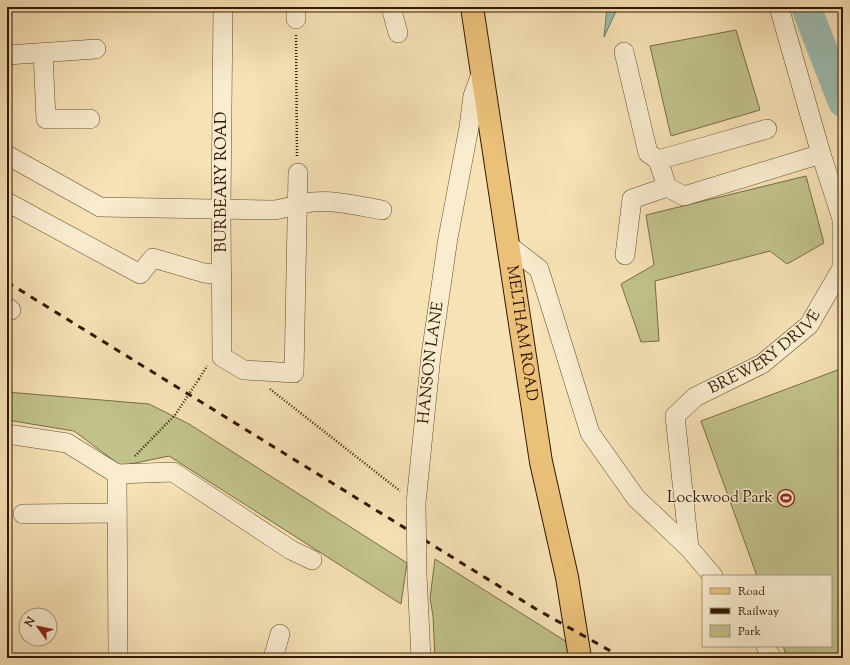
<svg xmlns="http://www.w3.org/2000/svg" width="850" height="665" font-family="'Sorts Mill Goudy',serif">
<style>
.green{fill:#c1c28a;stroke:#7a6c45}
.water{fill:#9dbdb1;stroke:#727b6a}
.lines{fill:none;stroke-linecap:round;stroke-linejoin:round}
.river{stroke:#9dbdb1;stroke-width:30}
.minor-casing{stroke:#634a2d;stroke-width:20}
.major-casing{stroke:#321700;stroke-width:24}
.path{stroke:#321700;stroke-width:2.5;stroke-dasharray:1 2;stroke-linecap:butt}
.minor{stroke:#f9eccf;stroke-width:19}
.major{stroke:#ebc17a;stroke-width:22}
.rail{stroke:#321700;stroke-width:3;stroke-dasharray:7 7;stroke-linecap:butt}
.minor-bridge-casing{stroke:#634a2d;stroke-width:20;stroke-linecap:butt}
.path-bridge{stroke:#321700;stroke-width:2.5;stroke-dasharray:1 2;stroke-linecap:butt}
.minor-bridge{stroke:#f9eccf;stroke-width:19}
.labels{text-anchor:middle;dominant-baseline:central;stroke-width:3;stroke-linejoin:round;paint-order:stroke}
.street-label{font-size:16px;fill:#321700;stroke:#f9eccf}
.poi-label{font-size:16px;fill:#321700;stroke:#f9eccf;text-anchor:end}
</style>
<rect width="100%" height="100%" fill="#f6e2b5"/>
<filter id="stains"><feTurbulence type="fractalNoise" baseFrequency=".005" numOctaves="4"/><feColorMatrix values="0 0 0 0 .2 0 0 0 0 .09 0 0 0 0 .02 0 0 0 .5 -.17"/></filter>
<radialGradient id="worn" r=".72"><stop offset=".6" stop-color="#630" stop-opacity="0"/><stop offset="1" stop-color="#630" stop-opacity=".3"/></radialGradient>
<path class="green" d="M736 30 760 110 671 136 650 46Z
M806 176 824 243 787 264 770 251 655 281 659 341 641 342 621 284 654 265 646 215Z
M843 368V658H787L783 646H831V576H757L701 421Z
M7 392 149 404 189 424 407 563 401 604 169 456 121 466 74 431 7 420Z
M435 559 578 649 576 658H435L433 616 430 598Z"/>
<path class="water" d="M607 7H618L604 37Z"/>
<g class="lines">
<path class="river" d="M806 7 843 102"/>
<g class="minor-casing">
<g id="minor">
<path d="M223 7 221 209 222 357 244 370 294 373 298 173"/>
<path d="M391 7 398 33"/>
<path d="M296 19V7"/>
<path d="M624 52 648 153 658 160"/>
<path d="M43 53 46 119H90"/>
<path d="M7 55 96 49"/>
<path d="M7 155 100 207 273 210C286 209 299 203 313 202 335 200 359 206 382 210"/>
<path d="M667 187 658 160 767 129"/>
<path d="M7 202 140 274 153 258 204 273 222 275"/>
<path d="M508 245 539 269 590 433 636 498 689 548"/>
<path d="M625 255 632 199 667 187 684 196 821 154"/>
<path d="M7 307 11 310"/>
<path d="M7 434 67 443 117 474 118 658"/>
<path d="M117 474 173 472 291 550 312 560"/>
<path id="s1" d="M416 503 431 355 448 238 469 127 473 96 482 71"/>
<path d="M23 514 117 513"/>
<path d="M417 575 421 658"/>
<path id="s2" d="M713 576 689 548 675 416 695 397 762 364 809 325 842 268V219L821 154 779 7"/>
<path d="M766 646 771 658"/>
<path d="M273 658 280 634"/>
</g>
</g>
<g class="major-casing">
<g id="major">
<path id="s3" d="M472 7 541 462 567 577 580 658"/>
</g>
</g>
<path class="path" d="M296 35 297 156
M199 379 207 366
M270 389 400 491
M135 456 175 415"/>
<use href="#minor" class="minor"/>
<use href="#major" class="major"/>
<path class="rail" d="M7 282 536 609 623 658"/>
<g class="minor-bridge-casing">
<path id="minor-bridge" d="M416 503 417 575"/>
</g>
<path class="path-bridge" d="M175 415 199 379"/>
<use href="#minor-bridge" class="minor-bridge"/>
</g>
<defs>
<g id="stadium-ring" transform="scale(0.9)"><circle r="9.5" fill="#f9eccf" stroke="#8f2418" stroke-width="1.5"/><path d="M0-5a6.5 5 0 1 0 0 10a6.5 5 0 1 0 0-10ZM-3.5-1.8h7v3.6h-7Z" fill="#8f2418"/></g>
</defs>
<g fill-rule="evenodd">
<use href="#stadium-ring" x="786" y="498"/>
</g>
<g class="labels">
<g class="street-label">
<text transform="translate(222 182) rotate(-90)">BURBEARY ROAD</text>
<text stroke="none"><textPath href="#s3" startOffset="330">MELTHAM ROAD</textPath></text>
<text stroke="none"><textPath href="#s2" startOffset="281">BREWERY DRIVE</textPath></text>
<text stroke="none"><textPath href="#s1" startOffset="141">HANSON LANE</textPath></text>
</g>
<g class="poi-label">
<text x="773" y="498">Lockwood Park</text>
</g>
</g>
<rect width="850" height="665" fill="none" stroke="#f6e2b5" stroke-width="24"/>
<rect x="8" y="8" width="834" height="649" fill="none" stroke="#321700" stroke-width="2"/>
<rect x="12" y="12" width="826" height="641" fill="none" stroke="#321700"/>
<rect x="702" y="575" width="130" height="72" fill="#f9eccf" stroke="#a9977c"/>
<rect x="710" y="588" width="20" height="6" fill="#ebc17a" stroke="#a9977c"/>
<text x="738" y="595" font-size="12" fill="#321700">Road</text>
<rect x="710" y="608" width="20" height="6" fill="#321700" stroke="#a9977c"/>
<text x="738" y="615" font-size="12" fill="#321700">Railway</text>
<rect x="710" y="625" width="20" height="12" fill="#c1c28a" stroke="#a9977c"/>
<text x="738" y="635" font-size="12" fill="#321700">Park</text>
<g transform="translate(38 627) rotate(303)"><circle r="19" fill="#f9eccf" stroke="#a9977c"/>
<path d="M0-3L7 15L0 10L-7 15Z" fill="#8f2418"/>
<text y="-6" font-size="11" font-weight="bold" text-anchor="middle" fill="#321700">N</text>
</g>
<rect width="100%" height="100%" filter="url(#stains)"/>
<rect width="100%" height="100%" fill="url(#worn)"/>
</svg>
